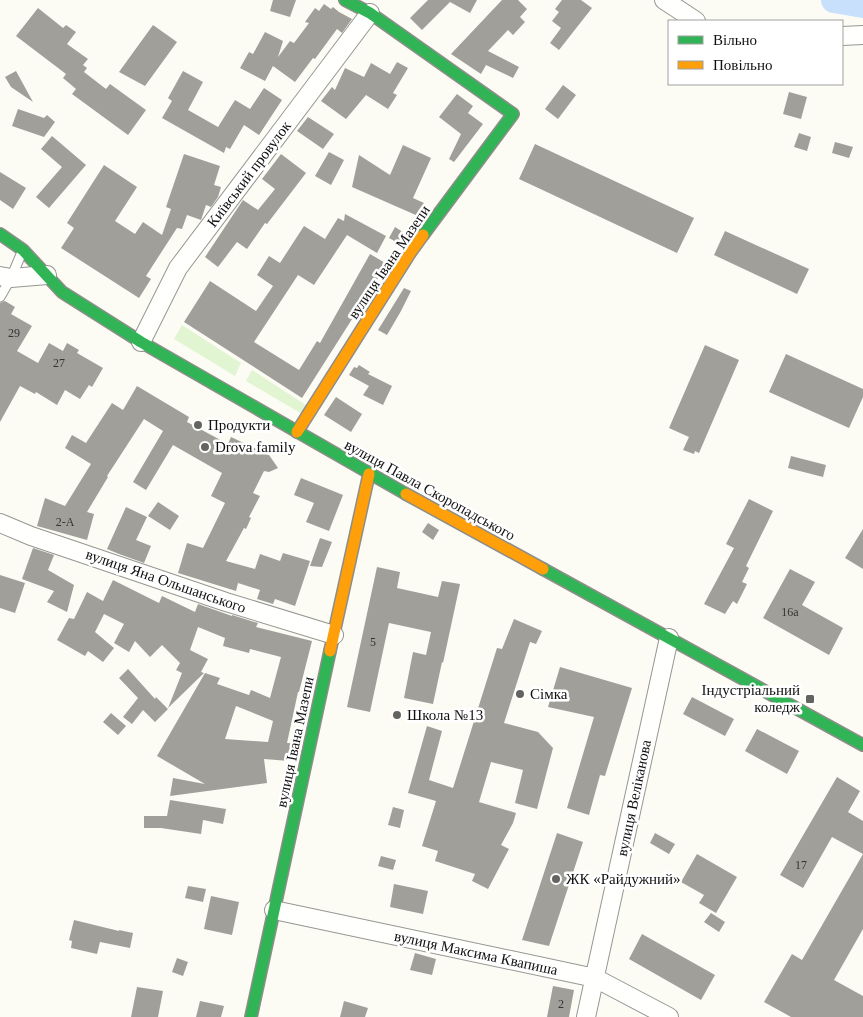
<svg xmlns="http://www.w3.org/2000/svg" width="863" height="1017" font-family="'Times New Roman',serif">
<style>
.green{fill:#e1f5d3}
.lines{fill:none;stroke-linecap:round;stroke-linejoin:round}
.river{stroke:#c8e0fb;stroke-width:26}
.building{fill:#a09f9a;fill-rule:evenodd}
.lane-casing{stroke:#969693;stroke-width:11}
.street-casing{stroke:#969693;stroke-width:20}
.fast-casing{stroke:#8d8d8a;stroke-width:14}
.slow-casing{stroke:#8d8d8a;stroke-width:14}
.lane{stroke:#fffffe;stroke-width:9}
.street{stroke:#fffffe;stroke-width:18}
.fast{stroke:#30b455;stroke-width:11}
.slow{stroke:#ff9f0a;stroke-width:11}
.poi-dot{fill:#636360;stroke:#fff;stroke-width:2}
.labels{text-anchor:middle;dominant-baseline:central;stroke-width:5;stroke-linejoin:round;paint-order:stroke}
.number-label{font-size:12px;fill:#343432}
.street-label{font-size:15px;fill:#101010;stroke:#fff}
.poi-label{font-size:15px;fill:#101010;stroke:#fff;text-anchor:start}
</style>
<rect width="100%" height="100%" fill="#fcfcf5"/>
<path class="green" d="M182 325 241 363 235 376 174 339Z
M252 370 306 405 302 414 246 381Z"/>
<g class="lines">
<path class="river" d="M834 0 863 5"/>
</g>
<path class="building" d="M273 0H296L290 17 270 11Z
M428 0H477L470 13 450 2 422 30 410 18Z
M502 0H518L527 9 520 17 525 22 513 35 508 30 488 51 519 67 513 78 486 65 481 74 451 54Z
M562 0H581L592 8 559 50 550 43 561 28 552 21 559 12 555 9Z
M324 4 331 9 333 7 339 12 352 19 342 33 337 29 315 59 313 58 295 82 273 66 265 81 240 68 249 52 253 54 265 32 283 41 278 57 290 41 294 43 309 23 305 22 315 8 319 11Z
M38 8 63 28 66 25 76 32 67 44 88 59 83 65 87 68 84 72 106 89 110 84 146 110 128 135 72 94 76 89 63 78 66 74 16 36Z
M153 25 177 42 145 86 119 72Z
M397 62 408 68 393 93 397 95 388 109 366 95 346 119 321 101 332 87 335 90 345 68 364 77 371 63 390 74Z
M16 71 33 102 11 87 5 77Z
M183 71 203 82 188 110 218 127 235 100 250 109 264 88 282 100 259 135 244 125 230 149 226 147 224 153 162 118 172 101 168 98Z
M563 85 576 95 558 119 545 109Z
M789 92 807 97 801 119 783 114Z
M457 94 473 106 468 113 483 124 454 162 449 159 461 134 439 117Z
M18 109 44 118 47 115 55 122 44 137 12 126Z
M308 117 334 134 323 149 297 131Z
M799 133 811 137 807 151 794 147Z
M52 136 86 165 49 208 36 197 62 167 41 149Z
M835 142 853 147 849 158 832 153Z
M535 144 694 218 677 253 519 179Z
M403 145 431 158 413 198 424 203 418 216 352 187 359 155 390 175Z
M329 152 344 160 331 185 315 176Z
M184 154 220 166 214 185 221 187 218 197 211 207 206 205 201 220 187 215 182 229 177 228 146 276 151 279 139 298 61 248 74 228 67 223 104 165 137 187 115 221 135 234 143 222 162 235 171 209 166 207Z
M281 154 306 173 267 224 265 223 247 249 237 242 218 267 205 257 243 200 258 210 275 189 262 179Z
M0 172 26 188 13 209 0 200Z
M345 214 386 236 377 253 347 235 314 285 298 275 254 342 299 370 317 341 320 343 370 254 387 264 302 398 184 322 210 281 256 311 273 286 257 275 269 256 280 263 304 226 325 239 338 218 344 221Z
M395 227 406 234 400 244 389 238Z
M725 231 809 269 797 294 714 255Z
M404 288 411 291 401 311 387 335 378 330Z
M5 301 15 307 11 314 32 326 17 351 38 363 49 343 63 351 67 343 79 350 77 353 103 368 92 387 89 385 80 399 65 390 57 405 36 392 35 394 20 386 0 422V303Z
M705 345 739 360 699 453 695 451 694 454 683 450 689 437 669 428Z
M786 354 863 389V397L849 428 769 392Z
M359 365 370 372 368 374 392 386 383 405 363 395 369 386 349 375 354 367 357 368Z
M137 386 189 417 187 422 228 444 231 437 269 455 278 468 269 472 264 471 253 493 260 496 249 517 251 518 246 529 244 528 226 561 255 569 260 554 280 561 283 553 310 561 295 606 275 599 273 604 257 599 260 590 238 583 236 591 178 573 187 543 203 548 225 503 211 496 222 473 173 445 146 490 133 482 163 431 144 419 107 476 108 477 87 512 94 514 87 540 37 526 45 498 65 506 91 464 65 448 72 435 86 443 112 403 123 410Z
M336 397 362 414 351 432 324 415Z
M791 456 826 465 823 477 788 468Z
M301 478 343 495 329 531 306 522 314 503 294 495Z
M749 499 773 511 746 566 749 568 742 582 747 584 737 604 733 601 725 614 704 604 734 548 726 544Z
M158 502 179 516 170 530 148 516Z
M126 507 147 517 136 540 151 546 144 563 119 554 107 549Z
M428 523 439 530 433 540 422 532Z
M863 529V569L845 558Z
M320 538 332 542 322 567 310 566Z
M33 548 54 555 48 570 74 585 67 612 47 602 54 591 22 579Z
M377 567 400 572 397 588 438 597 442 581 460 584 443 663 442 662 433 704 404 698 413 652 426 655 431 632 389 623 370 712 347 707Z
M790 569 815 582 802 605 843 628 829 655 763 618Z
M0 575 25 583 15 613 0 608Z
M113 580 159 603 162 596 195 612 198 604 232 616V615L258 623 256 627 312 641 299 692H298L287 743H290L289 761 264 759 267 783 170 796 173 778 205 784 157 756 205 673 220 678 217 684 249 695 251 690 270 698 281 657 250 649 249 653 223 646 225 638 198 627 190 650 208 659 201 672 204 673 168 708 182 673 176 670 180 663 162 645 150 657 135 641 129 652 114 643 124 624 104 614 95 632 114 648 103 662 88 651 85 656 57 640 69 618 74 619 87 592 103 601ZM236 706 273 721 268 742 225 739Z
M514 619 542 631 536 644 530 642 504 723 538 732 553 748 537 809 515 803 523 770 491 762 479 802 516 813 513 823 501 845 509 849 488 889 472 881 475 874 435 861 438 851 422 846 436 801 408 793 427 726 442 731 429 780 453 788 497 648 502 649Z
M560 667 632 688 605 776 600 775 589 815 567 808 594 717 548 707Z
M128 669 155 699 156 697 168 709 155 722 143 710 132 724 123 717 138 698 119 678Z
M692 697 734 719 725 736 683 714Z
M111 713 126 726 118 735 103 722Z
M757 729 799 751 787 774 745 751Z
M837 777 860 791 848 812 863 821V929L834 980 863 996V1017H791L764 1002 792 954 802 960 863 854 832 837 803 888 780 875Z
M170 800 226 809 223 824 203 820 201 834 161 828H144V816H167Z
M393 807 404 810 400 828 388 825Z
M557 833 583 842 549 946 522 940Z
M655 833 675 844 669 854 650 843Z
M697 854 737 877 716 913 699 903 704 895 681 882Z
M381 856 396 860 393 870 378 866Z
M394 884 428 891 423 914 390 907Z
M188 886 206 889 203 902 185 898Z
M211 896 239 902 232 935 204 929Z
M711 913 725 922 719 932 704 922Z
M74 920 119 931V930L133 933 130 948 100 942 97 954 71 948 72 941 69 940Z
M642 934 715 975 701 1000 629 959Z
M415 953 436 959 432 975 410 970Z
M177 958 188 962 183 976 172 972Z
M553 986 574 990 569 1017H547Z
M137 987 163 991 158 1017H131Z
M200 1001 224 1006 221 1017H196Z
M344 1001 368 1008 365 1017H340Z"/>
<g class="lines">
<g class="lane-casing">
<path id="lane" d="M0 297 11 278 22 252"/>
</g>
<g class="street-casing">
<path id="street" d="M664 0 696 21
M842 36 863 35
M0 276 11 278 47 275
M141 342 178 268 370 13
M0 523 31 536 226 602 334 635
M274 910 595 978 669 1017
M586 1017 669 638"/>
</g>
<g class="fast-casing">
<path id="fast" d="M345 0 370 13 513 114 423 235
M0 234 23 250 62 292 141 342 406 494
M543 569 863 745
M251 1017 330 651"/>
</g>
<g class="slow-casing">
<path id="slow" d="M297 432 410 253 423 235
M406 494 543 569
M330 651 369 474"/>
</g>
<use href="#lane" class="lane"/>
<use href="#street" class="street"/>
<use href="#fast" class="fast"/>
<use href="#slow" class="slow"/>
</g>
<g class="poi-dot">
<circle cx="198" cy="425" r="5"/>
<circle cx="205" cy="447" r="5"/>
<circle cx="520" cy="694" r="5"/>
<rect x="805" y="694" width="10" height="10" rx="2.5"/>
<circle cx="397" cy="715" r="5"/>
<circle cx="556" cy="879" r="5"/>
</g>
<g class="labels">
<g class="number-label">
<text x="14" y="333">29</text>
<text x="59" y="363">27</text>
<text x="65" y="522">2-А</text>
<text x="790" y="612">16а</text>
<text x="373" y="642">5</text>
<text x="801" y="865">17</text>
<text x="561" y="1004">2</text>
</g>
<g class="street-label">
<text transform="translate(249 174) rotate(-53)">Київський провулок</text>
<text transform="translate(389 262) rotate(-56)">вулиця Івана Мазепи</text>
<text transform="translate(430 490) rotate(29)">вулиця Павла Скоропадського</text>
<text transform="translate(166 581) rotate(19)">вулиця Яна Ольшанського</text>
<text transform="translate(295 742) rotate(-78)">вулиця Івана Мазепи</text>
<text transform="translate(634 798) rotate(-78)">вулиця Веліканова</text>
<text transform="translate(476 953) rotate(12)">вулиця Максима Квапиша</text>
</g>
<g class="poi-label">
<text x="208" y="425">Продукти</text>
<text x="215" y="447">Drova family</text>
<text x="800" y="690" text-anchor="end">Індустріальний<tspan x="800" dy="17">коледж</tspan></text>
<text x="530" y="694">Сімка</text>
<text x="407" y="715">Школа №13</text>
<text x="566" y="879">ЖК «Райдужний»</text>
</g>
</g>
<rect x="668" y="20" width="175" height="65" fill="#ffffff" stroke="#9f9f9f"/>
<rect x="678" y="36" width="25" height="8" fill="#30b455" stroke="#9f9f9f"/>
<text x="713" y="45" font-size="15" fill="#101010">Вільно</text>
<rect x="678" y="61" width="25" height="8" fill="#ff9f0a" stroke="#9f9f9f"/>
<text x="713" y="70" font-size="15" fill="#101010">Повільно</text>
</svg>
